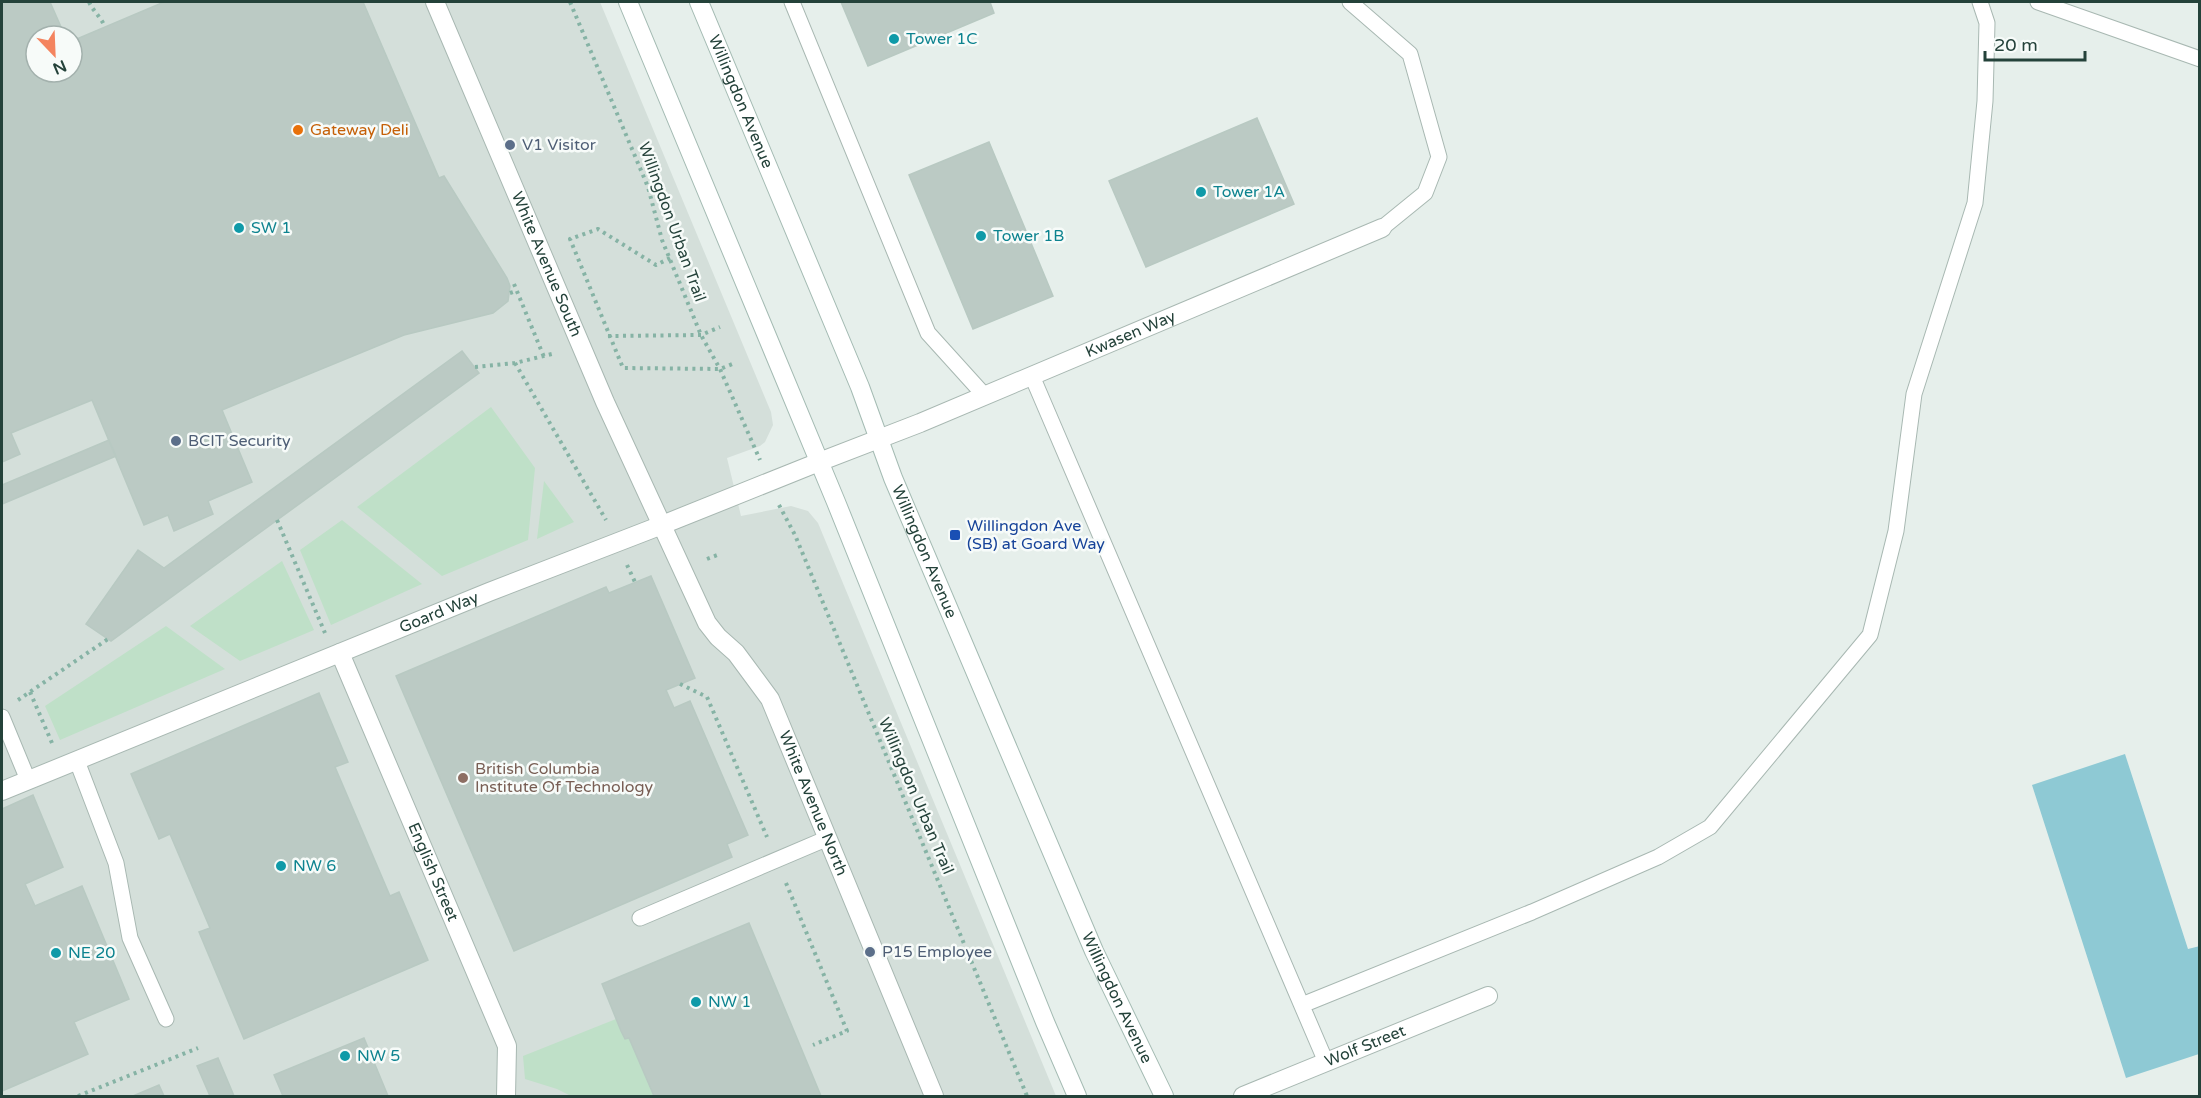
<svg xmlns="http://www.w3.org/2000/svg" width="2201" height="1098" font-family="'Varela Round',sans-serif">
<style>
.built{fill:#d4dfda;fill-rule:evenodd}
.green{fill:#bfe0c8}
.water{fill:#8ec9d4}
.building{fill:#bbcac4;stroke:#b8c9c2;stroke-width:1.5}
.lines{fill:none;stroke-linecap:round;stroke-linejoin:round}
.service-casing{stroke:#a8b8b2;stroke-width:17}
.pedestrian-casing{stroke:#a8b8b2;stroke-width:20}
.minor-casing{stroke:#a8b8b2;stroke-width:20}
.secondary-casing{stroke:#a4bbb3;stroke-width:20}
.path{stroke:#86b3a5;stroke-width:4;stroke-dasharray:3 4.5;stroke-linecap:butt}
.service{stroke:#fff;stroke-width:15}
.pedestrian{stroke:#fff;stroke-width:18}
.minor{stroke:#fff;stroke-width:18}
.secondary{stroke:#fff;stroke-width:18}
.culture-dot{fill:#0f9aa8;stroke:#f7fbf9;stroke-width:2}
.food-dot{fill:#e8710a;stroke:#f7fbf9;stroke-width:2}
.service-dot{fill:#5c6f8a;stroke:#f7fbf9;stroke-width:2}
.transit-dot{fill:#1a4fb4;stroke:#f7fbf9;stroke-width:2}
.education-dot{fill:#8d6e63;stroke:#f7fbf9;stroke-width:2}
.labels{text-anchor:middle;dominant-baseline:central;stroke-width:5;stroke-linejoin:round;paint-order:stroke}
.culture-label{font-size:16px;fill:#0d838f;stroke:#f7fbf9;text-anchor:start}
.street-label{font-size:16px;fill:#24423a;stroke:#f7fbf9}
.food-label{font-size:16px;fill:#c56008;stroke:#f7fbf9;text-anchor:start}
.service-label{font-size:16px;fill:#4e5e75;stroke:#f7fbf9;text-anchor:start}
.transit-label{font-size:16px;fill:#164399;stroke:#f7fbf9;text-anchor:start}
.education-label{font-size:16px;fill:#785e54;stroke:#f7fbf9;text-anchor:start}
</style>
<rect width="100%" height="100%" fill="#e6efeb"/>
<path class="built" d="M2 2H600L771 412 773 425 765 442 760 446 727 458 741 516 791 506 808 511 818 523 1056 1096H2ZM36 36H72V72H36Z"/>
<path class="green" d="M491 407 535 468 528 540 442 576 357 507Z
M544 481 574 522 537 539Z
M342 520 422 584 331 625 300 550Z
M282 561 314 630 240 661 190 626Z
M166 626 225 669 60 740 45 706Z
M616 1019 638 1023 659 1096H571L557 1089 525 1079 523 1056Z"/>
<path class="water" d="M2125 754 2188 949 2200 946 2199 1054 2126 1078 2032 785Z"/>
<path class="building" d="M2 2H50L65 36H36V72H72V41L164 2H363L439 178 444 176 507 278 510 286 508 301 493 313 404 335 222 410 252 482 208 501 213 514 174 531 168 515 144 525 92 400 11 433 20 454 2 462Z
M841 2H990L994 13 868 66Z
M1257 118 1294 204 1146 267 1109 181Z
M989 142 1053 296 973 329 909 175Z
M462 351 479 373 111 641 86 624 138 550 164 568Z
M109 440 116 456 2 504V485Z
M651 576 695 678 666 690 674 708 690 701 748 835 727 844 732 857 514 951 396 676 606 587 609 593Z
M319 693 348 762 335 767 390 896 399 892 428 960 244 1039 199 932 210 928 170 834 159 839 131 774Z
M33 795 63 867 25 884 35 906 82 886 129 999 74 1022 88 1054 2 1091V809Z
M749 923 821 1096H654L629 1038 625 1039 621 1031 602 984Z
M364 1038 388 1096H283L274 1075Z
M218 1058 234 1096H210L197 1066Z
M159 1085 164 1096H133Z"/>
<g class="lines">
<g class="service-casing">
<path id="service" d="M792 2 928 333 985 396
M1350 2 1410 54 1439 157 1425 193 1382 228
M2038 2 2200 59
M1032 376 1326 1062
M2 717 28 780
M77 761 116 863 130 938 166 1019
M640 918 828 838
M1302 1005 1532 912 1658 857 1710 827 1870 635 1896 531 1914 394 1975 203 1985 101 1987 23 1980 2"/>
</g>
<g class="pedestrian-casing">
<g id="pedestrian">
<path id="s1" d="M340 653 507 1046 506 1096"/>
<path id="s2" d="M2 791 489 592 662 525"/>
</g>
</g>
<g class="minor-casing">
<g id="minor">
<path id="s3" d="M435 2 605 402 707 623 718 637 736 653 770 699 934 1096"/>
<path id="s4" d="M662 525 819 462 920 423 1382 228"/>
<path id="s5" d="M1243 1096 1488 996"/>
</g>
</g>
<g class="secondary-casing">
<g id="secondary">
<path d="M628 2 836 502 1045 1022 1077 1096"/>
<path id="s6" d="M699 2 860 387 893 478 1094 951 1164 1096"/>
</g>
</g>
<path class="path" d="M89 2C93 11 101 17 105 27
M570 2 648 187 662 240 701 335 720 369 760 460
M670 258 656 265 598 229 570 239 623 368 720 369 735 363
M514 284 544 357
M510 293 516 291
M608 336 701 335 720 327
M515 363 606 520
M475 367 515 363 556 353
M779 505 795 535 1027 1096
M277 520 325 633
M707 559 720 554
M627 565 635 582
M680 684 707 697 767 837
M30 692 52 743
M18 700 108 639
M786 883 847 1031 813 1045
M78 1096 198 1048"/>
<use href="#service" class="service"/>
<use href="#pedestrian" class="pedestrian"/>
<use href="#minor" class="minor"/>
<use href="#secondary" class="secondary"/>
</g>
<g class="culture-dot">
<circle cx="894" cy="39" r="6"/>
<circle cx="1201" cy="192" r="6"/>
<circle cx="239" cy="228" r="6"/>
<circle cx="981" cy="236" r="6"/>
<circle cx="281" cy="866" r="6"/>
<circle cx="56" cy="953" r="6"/>
<circle cx="696" cy="1002" r="6"/>
<circle cx="345" cy="1056" r="6"/>
</g>
<circle class="food-dot" cx="298" cy="130" r="6"/>
<g class="service-dot">
<circle cx="510" cy="145" r="6"/>
<circle cx="176" cy="441" r="6"/>
<circle cx="870" cy="952" r="6"/>
</g>
<rect class="transit-dot" x="949" y="529" width="12" height="12" rx="3"/>
<circle class="education-dot" cx="463" cy="778" r="6"/>
<g class="labels">
<g class="culture-label">
<text x="906" y="39">Tower 1C</text>
<text x="1213" y="192">Tower 1A</text>
<text x="251" y="228">SW 1</text>
<text x="993" y="236">Tower 1B</text>
<text x="293" y="866">NW 6</text>
<text x="68" y="953">NE 20</text>
<text x="708" y="1002">NW 1</text>
<text x="357" y="1056">NW 5</text>
</g>
<g class="street-label">
<text stroke="none"><textPath href="#s6" startOffset="108">Willingdon Avenue</textPath></text>
<text transform="translate(672 222) rotate(70)">Willingdon Urban Trail</text>
<text stroke="none"><textPath href="#s3" startOffset="285">White Avenue South</textPath></text>
<text stroke="none"><textPath href="#s4" startOffset="506">Kwasen Way</textPath></text>
<text stroke="none"><textPath href="#s6" startOffset="594">Willingdon Avenue</textPath></text>
<text stroke="none"><textPath href="#s2" startOffset="472">Goard Way</textPath></text>
<text transform="translate(916 796) rotate(67)">Willingdon Urban Trail</text>
<text stroke="none"><textPath href="#s3" startOffset="890">White Avenue North</textPath></text>
<text stroke="none"><textPath href="#s1" startOffset="238">English Street</textPath></text>
<text stroke="none"><textPath href="#s6" startOffset="1080">Willingdon Avenue</textPath></text>
<text stroke="none"><textPath href="#s5" startOffset="132">Wolf Street</textPath></text>
</g>
<g class="food-label">
<text x="310" y="130">Gateway Deli</text>
</g>
<g class="service-label">
<text x="522" y="145">V1 Visitor</text>
<text x="188" y="441">BCIT Security</text>
<text x="882" y="952">P15 Employee</text>
</g>
<g class="transit-label">
<text x="967" y="526">Willingdon Ave<tspan x="967" dy="18">(SB) at Goard Way</tspan></text>
</g>
<g class="education-label">
<text x="475" y="769">British Columbia<tspan x="475" dy="18">Institute Of Technology</tspan></text>
</g>
</g>
<rect width="2201" height="1098" fill="none" stroke="#24423a" stroke-width="6"/>
<g transform="translate(54 54) rotate(157)"><circle r="28" fill="#f7fbf9" stroke="#a3b1ad" stroke-width="1.5"/>
<path d="M0-4.5L10 22L0 15L-10 22Z" fill="#f4845f"/>
<text y="-9" font-size="16" font-weight="bold" text-anchor="middle" fill="#24423a">N</text>
</g>
<path d="M1985 51v9h100v-9" fill="none" stroke="#24423a" stroke-width="3"/>
<text x="1994" y="51" font-size="18" fill="#24423a" stroke="#f7fbf9" stroke-width="4.5" paint-order="stroke">20 m</text>
</svg>
